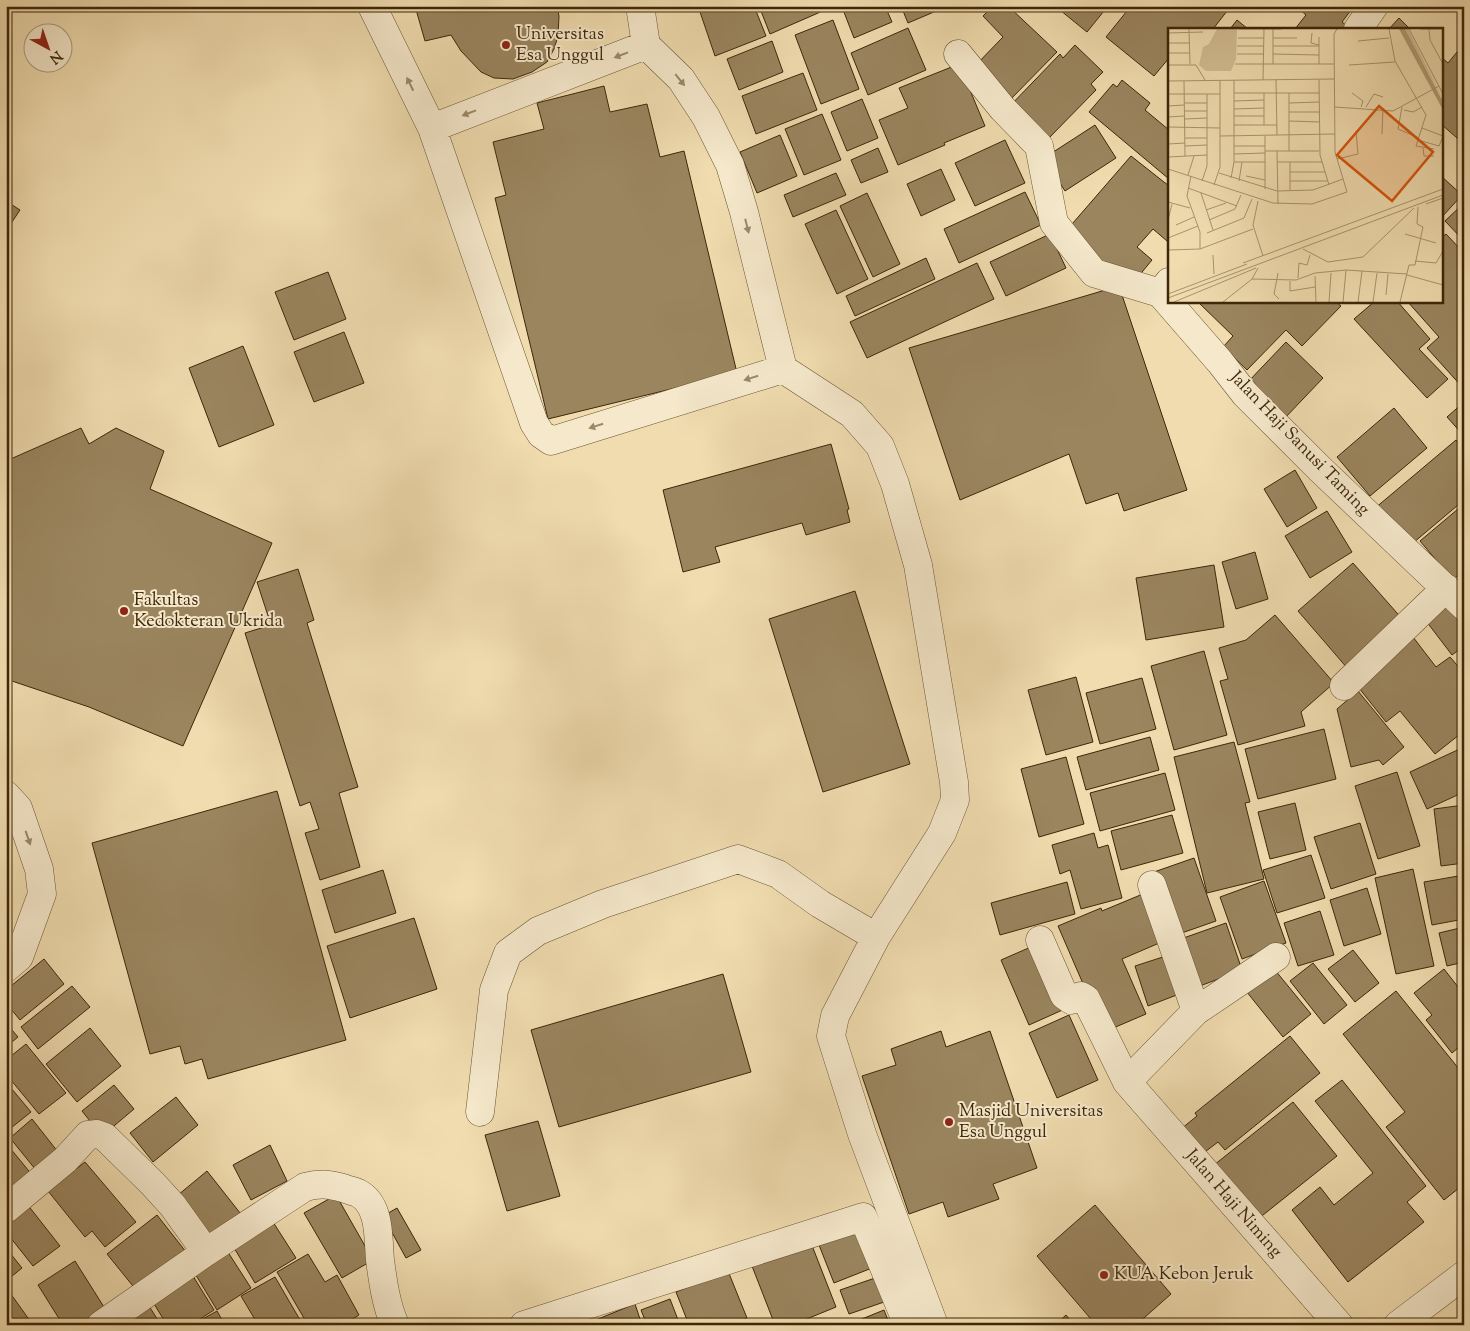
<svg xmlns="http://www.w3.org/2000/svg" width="1470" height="1331" font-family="'Sorts Mill Goudy',serif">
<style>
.building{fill:#9a855f;stroke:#3d2709}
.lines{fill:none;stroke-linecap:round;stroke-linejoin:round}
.minor-casing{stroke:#6a5432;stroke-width:29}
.minor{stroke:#f5e8cb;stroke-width:28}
.oneway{fill:#99886a}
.poi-dot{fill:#8f2418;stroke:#f5e8cb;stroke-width:2}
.labels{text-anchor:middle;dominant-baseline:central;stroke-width:4;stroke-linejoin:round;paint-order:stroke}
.poi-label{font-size:18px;fill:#3d2709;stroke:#f5e8cb;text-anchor:start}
.street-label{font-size:18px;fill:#3d2709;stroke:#f5e8cb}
.inset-road{fill:none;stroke:#a8946d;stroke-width:1}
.view{fill:#d7540c;fill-opacity:0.15;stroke:#d7540c;stroke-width:2.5}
.inset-edge{fill:none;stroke:#3d2709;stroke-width:2.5}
</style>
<rect width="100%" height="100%" fill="#f0dcaf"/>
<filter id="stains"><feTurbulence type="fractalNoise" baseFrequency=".004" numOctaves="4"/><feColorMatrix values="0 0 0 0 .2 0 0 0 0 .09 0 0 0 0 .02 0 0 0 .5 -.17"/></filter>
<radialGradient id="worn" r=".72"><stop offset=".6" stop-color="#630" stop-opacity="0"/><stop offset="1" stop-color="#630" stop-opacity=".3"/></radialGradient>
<path class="building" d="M415 6H557L559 16 558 36 554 49 547 62 532 72 513 79 494 78 481 72 461 51 451 35 425 41Z
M698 6H754L766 36 715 56Z
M759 6H824L825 10 770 34Z
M844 6H885L892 22 854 38 842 7Z
M901 6H948L908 23Z
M993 6H1008L1057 52 1007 103 972 69 1003 37 983 16Z
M1055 6H1108L1087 32Z
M1131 6H1231L1213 29H1169V58L1154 76 1106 37Z
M1296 6H1354L1342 22 1347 26 1344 29H1295L1306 15Z
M1399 18 1410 29H1389Z
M833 20 859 89 821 104 795 35Z
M1237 20 1248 29H1230Z
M908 28 926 70 868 95 851 53Z
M772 41 783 72 739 90 727 59Z
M1075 45 1103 72 1091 84 1096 90 1044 143 1008 108 1060 54 1063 58Z
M1457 52 1464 59V144L1441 124V57L1448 63Z
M959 64 985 126 944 143 945 145 898 165 879 120 908 108 899 88Z
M803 73 817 110 756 134 742 96Z
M1122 80 1150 103 1145 110 1169 130V179L1089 112 1113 84 1117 87Z
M604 86 610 112 647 104 660 157 684 151 737 373 548 419 495 198 506 195 493 142 544 129 537 103Z
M862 99 878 138 847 151 831 112Z
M822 114 841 160 804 175 785 129Z
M1095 125 1116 158 1065 191 1044 158Z
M780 135 797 176 757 193 740 152Z
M1005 140 1025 183 975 206 955 163Z
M878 148 888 172 861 183 851 160Z
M1131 156 1169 186V239L1167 241 1153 229 1137 247 1152 260 1133 283 1114 274 1066 231Z
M941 169 955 200 921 216 907 184Z
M836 173 846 195 793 217 784 195Z
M1441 176 1462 195 1441 218Z
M1025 192 1041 225 959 263 944 229Z
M867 193 900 264 873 277 840 206Z
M6 201 20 210 6 231Z
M1464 203V241L1445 221Z
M836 210 868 279 837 294 805 224Z
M1050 234 1066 268 1006 296 990 262Z
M1446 234 1464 253V321L1462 322 1464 324V389L1427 348 1439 337 1407 301H1441V238Z
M6 238 11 241 6 249Z
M926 258 935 279 855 316 846 296Z
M977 263 994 299 867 358 850 322Z
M328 272 346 319 294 340 275 292Z
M1119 286 1187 490 1124 511 1118 493 1086 504 1069 454 960 500 909 348Z
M1199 301H1335L1341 306 1302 346 1286 330 1247 370 1223 347 1233 336 1198 302Z
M1375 301H1397L1430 339 1419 349 1448 379 1427 398 1354 319Z
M344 332 364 383 314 402 294 352Z
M1286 342 1323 378 1283 420 1246 384Z
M243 346 274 425 219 447 189 368Z
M1464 402V436L1447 417Z
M1394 408 1427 448 1370 496 1337 457Z
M81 428 89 444 116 428 164 451 150 489 272 543 183 746 89 707 6 679V461Z
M1456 440 1464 449V500L1407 548 1374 509Z
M831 444 849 509 847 510 850 522 806 535 802 523 715 547 720 562 683 572 663 490Z
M1295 470 1317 508 1287 527 1264 489Z
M1464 504V570L1453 580 1420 541Z
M1327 511 1352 552 1310 578 1285 536Z
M1255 552 1268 599 1236 609 1222 562Z
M1353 563 1404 621 1348 669 1298 611Z
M1214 565 1224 627 1146 640 1136 578Z
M298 569 314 620 307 623 358 787 339 793 360 867 320 880 305 833 319 829 310 802 300 806 245 633 271 625 257 582Z
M855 591 910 764 823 792 769 619Z
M1448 598 1464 619V646L1452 655 1423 617Z
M1275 615 1334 683 1301 712 1305 726 1238 745 1220 681 1228 679 1219 648 1246 640Z
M1413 637 1436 667 1450 657 1464 673V731L1435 754 1400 711 1386 722 1355 683Z
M1204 651 1227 735 1174 750 1151 666Z
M1076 677 1093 742 1046 755 1028 690Z
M1142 678 1156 729 1100 744 1086 693Z
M1358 691 1404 747 1383 765 1379 760 1351 767 1337 709Z
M1324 729 1336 779 1258 799 1245 749Z
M1150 737 1159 770 1086 790 1077 757Z
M1234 742 1250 802 1245 803 1264 879 1207 893 1174 757Z
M1464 747V792L1427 809 1410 772Z
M1066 757 1084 824 1039 837 1021 769Z
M1397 772 1420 846 1378 859 1355 786Z
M1165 773 1175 810 1100 831 1090 793Z
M277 791 346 1040 208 1079 202 1059 185 1064 180 1046 150 1054 92 843Z
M1295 803 1306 850 1270 859 1258 812Z
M1464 805V863L1441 866 1434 809Z
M1172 815 1183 853 1121 870 1111 831Z
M1360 823 1376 874 1331 889 1314 837Z
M1094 833 1098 848 1108 845 1122 898 1081 909 1070 870 1060 874 1052 845Z
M1311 855 1325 898 1277 913 1263 870Z
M1194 858 1216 921 1176 935 1154 872Z
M1413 869 1434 966 1396 974 1375 878Z
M383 870 396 913 335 933 322 890Z
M1464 875V919L1432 925 1424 882Z
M1264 881 1286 943 1242 959 1220 897Z
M1067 882 1075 914 1000 935 991 903Z
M1367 888 1381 934 1344 946 1330 900Z
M1150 891 1171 938 1122 959 1146 1014 1104 1032 1058 926 1101 908 1102 911Z
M1320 911 1334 955 1298 966 1284 923Z
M414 918 437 989 350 1018 327 946Z
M1226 923 1242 970 1192 989 1175 941Z
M1464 927V962L1447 966 1439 933Z
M1040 943 1067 1008 1029 1025 1001 960Z
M1353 950 1379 983 1355 1002 1328 969Z
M1169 955 1182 993 1148 1006 1135 966Z
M44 959 64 984 20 1020 6 1003V990Z
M1313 963 1347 1005 1324 1024 1290 981Z
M1270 964 1311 1014 1283 1037 1242 986Z
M1444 969 1462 992 1464 990V1043L1452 1053 1426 1020 1432 1015 1414 993Z
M723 974 751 1072 559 1127 531 1030Z
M72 986 90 1007 38 1049 21 1027Z
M1396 991 1459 1069 1464 1066V1184L1444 1200 1386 1127 1405 1112 1343 1034Z
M1069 1015 1098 1080 1057 1098 1029 1033Z
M6 1023 18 1037 6 1047Z
M90 1028 121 1066 77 1102 46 1064Z
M941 1031 946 1047 990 1031 1037 1168 993 1184 999 1199 948 1217 943 1202 909 1214 862 1076 896 1065 891 1049Z
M1290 1036 1320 1073 1225 1150 1218 1142 1197 1158 1176 1133 1197 1116 1195 1113Z
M26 1044 66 1093 39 1114 6 1074V1060Z
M1342 1080 1426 1186 1407 1202 1424 1222 1348 1282 1292 1210 1320 1187 1334 1205 1373 1173 1315 1101Z
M6 1082 31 1112 6 1132Z
M114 1085 134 1109 102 1136 82 1111Z
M176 1097 198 1125 153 1162 130 1133Z
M1293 1102 1337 1156 1253 1223 1209 1169Z
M32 1119 62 1157 40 1175 10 1138Z
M538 1121 560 1196 507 1211 485 1135Z
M270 1145 287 1181 251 1200 233 1165Z
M10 1148 33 1176 6 1197V1151Z
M85 1162 136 1222 105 1247 92 1231 85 1237 48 1191Z
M207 1171 244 1218 215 1240 178 1195Z
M336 1195 373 1260 342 1278 304 1213Z
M27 1204 60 1246 33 1266 6 1232V1219Z
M1095 1205 1171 1294 1136 1325H1096L1037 1256Z
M397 1208 421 1250 406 1258 383 1216Z
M157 1215 190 1257 141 1296 107 1254Z
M273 1222 296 1258 255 1283 233 1246Z
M862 1228 877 1266 834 1283 819 1245Z
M811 1243 836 1307 792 1325H775L752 1266Z
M224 1246 251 1288 217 1310 191 1267Z
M6 1248 22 1268 6 1281Z
M308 1254 325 1282 337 1275 359 1315 343 1325H308L277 1272Z
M75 1261 109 1315 93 1325H63L38 1285Z
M188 1268 214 1310 191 1325H167L148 1294Z
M728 1271 747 1318 729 1325H689L676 1292Z
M881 1276 890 1300 849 1314 840 1290Z
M275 1277 303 1325H254L257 1323 241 1296Z
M8 1290 33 1325H6V1291Z
M670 1299 680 1325H647L641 1310Z
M635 1304 642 1325H594L593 1321Z
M149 1306 161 1325H120Z
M884 1310 890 1325H847Z
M217 1311 225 1325H192Z
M1066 1315 1074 1325H1055Z
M586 1318 588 1325H570Z"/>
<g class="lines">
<g class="minor-casing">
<path id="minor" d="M372 6 432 128 534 423 541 434 551 441 783 369 744 212 730 165 706 117 681 79 646 45
M1358 29 1374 6
M958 54 1003 109 1039 146 1054 223 1094 273 1160 293
M432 128 646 45 640 6
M1169 282 1160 293 1220 362 1245 394 1320 469 1464 606
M783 369 852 414 880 446 895 484 918 565 954 782 955 800 942 833 876 937 835 1016 831 1036 862 1134 934 1325
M1344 686 1446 588
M6 795 18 808 39 869 42 894 19 957 6 968
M1152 885 1196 1011
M1040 940 1064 995 1071 1000 1081 996 1086 999 1127 1082 1339 1325
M1127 1082 1196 1011 1276 957
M480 1112 494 990 508 953 538 931 603 904 738 859 778 874 820 904 876 937
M6 1209 65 1160 88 1135 97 1134 105 1137 153 1184 173 1206 206 1252
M101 1325 206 1252 305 1187C319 1183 329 1184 343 1188 348 1190 353 1191 358 1193 381 1205 378 1239 380 1260 383 1282 386 1305 395 1325
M524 1325 863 1217 908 1325
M1398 1325 1464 1275"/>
</g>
<use href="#minor" class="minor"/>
</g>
<defs><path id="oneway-solid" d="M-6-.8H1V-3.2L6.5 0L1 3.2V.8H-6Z" transform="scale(1.25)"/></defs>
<g class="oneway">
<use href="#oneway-solid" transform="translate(621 55) rotate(159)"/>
<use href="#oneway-solid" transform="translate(680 80) rotate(51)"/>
<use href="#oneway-solid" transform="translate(410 84) rotate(-116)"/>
<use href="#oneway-solid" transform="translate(469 113) rotate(159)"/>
<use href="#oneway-solid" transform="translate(747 226) rotate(76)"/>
<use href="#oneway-solid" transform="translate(751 378) rotate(163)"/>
<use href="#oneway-solid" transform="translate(596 426) rotate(163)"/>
<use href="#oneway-solid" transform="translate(28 838) rotate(71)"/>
</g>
<g class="poi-dot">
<circle cx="506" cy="45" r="5"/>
<circle cx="124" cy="611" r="5"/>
<circle cx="949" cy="1122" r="5"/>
<circle cx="1104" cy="1275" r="5"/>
</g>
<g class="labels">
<g class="poi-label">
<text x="516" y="35">Universitas<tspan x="516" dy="21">Esa Unggul</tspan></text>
<text x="134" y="601">Fakultas<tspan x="134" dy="21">Kedokteran Ukrida</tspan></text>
<text x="959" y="1112">Masjid Universitas<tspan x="959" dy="21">Esa Unggul</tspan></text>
<text x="1114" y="1275">KUA Kebon Jeruk</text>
</g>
<g class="street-label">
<text transform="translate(1299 444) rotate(46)">Jalan Haji Sanusi Taming</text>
<text transform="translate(1233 1204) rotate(49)">Jalan Haji Niming</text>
</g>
</g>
<g transform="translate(1168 28)">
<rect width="275" height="275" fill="#f0dcaf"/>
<path d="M49 1H69L68 31 63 43H38L31 37 35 19 41 16ZM237 1H240L275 72Z" fill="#d2bd93"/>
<path d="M231 1H237L275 74V82Z" fill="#b39e77"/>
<path class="inset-road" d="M21 1 22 36M71 1H114M221 1 227 33 258 87 248 118 266 121M241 1 275 66M252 1H275M261 1 262 12 275 36M0 5 35 4M144 5 143 15 151 17M151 9V36M70 10H96M105 10H129M190 13 221 10M0 15H21M69 18H96M105 18H151M0 25H21M69 26H96M105 26 151 27M67 36H166M105 36V1M0 37H28L37 52M181 37 227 34M95 52 96 1M108 52 109 107M151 52 152 127 161 157M0 53 166 51M16 53 17 128M66 65H151M96 65V97M184 65 195 73 193 79M0 66H52M66 73 96 72M17 75H39M121 75 151 74M0 78 16 77M167 79 225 83 271 58M198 79 206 66 215 69M234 79 230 101 251 110M66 81 96 80M236 82 245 84 254 79M17 83H39M121 84H152M66 88H96M0 89 16 88M17 91 39 90M121 93 152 94M66 97H109M0 99 52 100M254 100 275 108M214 106 215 80M52 108 167 106M97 108V161M17 110H39M250 112 271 118 275 108M0 116 17 115M17 118 39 117M66 118H97M255 120 256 128H266M97 123H151M109 123 110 176M121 123V65M66 126 97 125M0 129 39 127M169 131 190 126 188 103M66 134H97M109 134H154M0 141 105 175 144 176 179 164 167 124 166 6 169 1M122 144H157M51 145 109 163 145 162 175 151M20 147 26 128M23 148 19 168 32 204V221M78 148 97 152M63 150 66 134V52M34 153 39 138V66M71 153 74 134M122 153H159M46 157 52 139V52M20 160 69 178M122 163V134M33 165 45 202M90 173 85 197 95 228M0 174 22 180M258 176 275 170M38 182 58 175M0 192 4 176M41 192 67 181 73 167M8 197 26 189M39 205 76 190 84 171M237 206 268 215M0 210 30 198M135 221 160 234 195 229 246 180M0 222 32 221 85 201M45 227 46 246M247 233 268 235 275 223M75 235 275 161M110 245 106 266 111 271M239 247 275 257M147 248 148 274M130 250 131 235 139 237 142 227M84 251 128 252 147 245 178 242 239 246M122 253V263L147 259M0 266 79 236M218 267 220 246M0 270 275 167M6 274 88 240M55 274 84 251 90 240M161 274 163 245M175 274 178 242M190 274 194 243M205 274 209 245M232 274 241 237H247L255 199 249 196 250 179"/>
<path class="view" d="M211 78 265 124 224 173 169 127Z"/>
<rect width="275" height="275" class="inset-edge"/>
</g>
<rect width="1470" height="1331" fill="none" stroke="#f0dcaf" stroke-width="25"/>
<rect x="8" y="8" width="1455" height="1316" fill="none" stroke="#3d2709" stroke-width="2.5"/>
<rect x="12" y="12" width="1445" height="1306" fill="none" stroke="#3d2709"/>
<g transform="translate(48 48) rotate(140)"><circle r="24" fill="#f5e8cb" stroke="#ab9b7d"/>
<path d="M0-4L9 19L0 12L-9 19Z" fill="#8f2418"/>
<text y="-8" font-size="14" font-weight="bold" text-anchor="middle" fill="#3d2709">N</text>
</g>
<rect width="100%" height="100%" filter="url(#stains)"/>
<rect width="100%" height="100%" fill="url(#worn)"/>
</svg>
